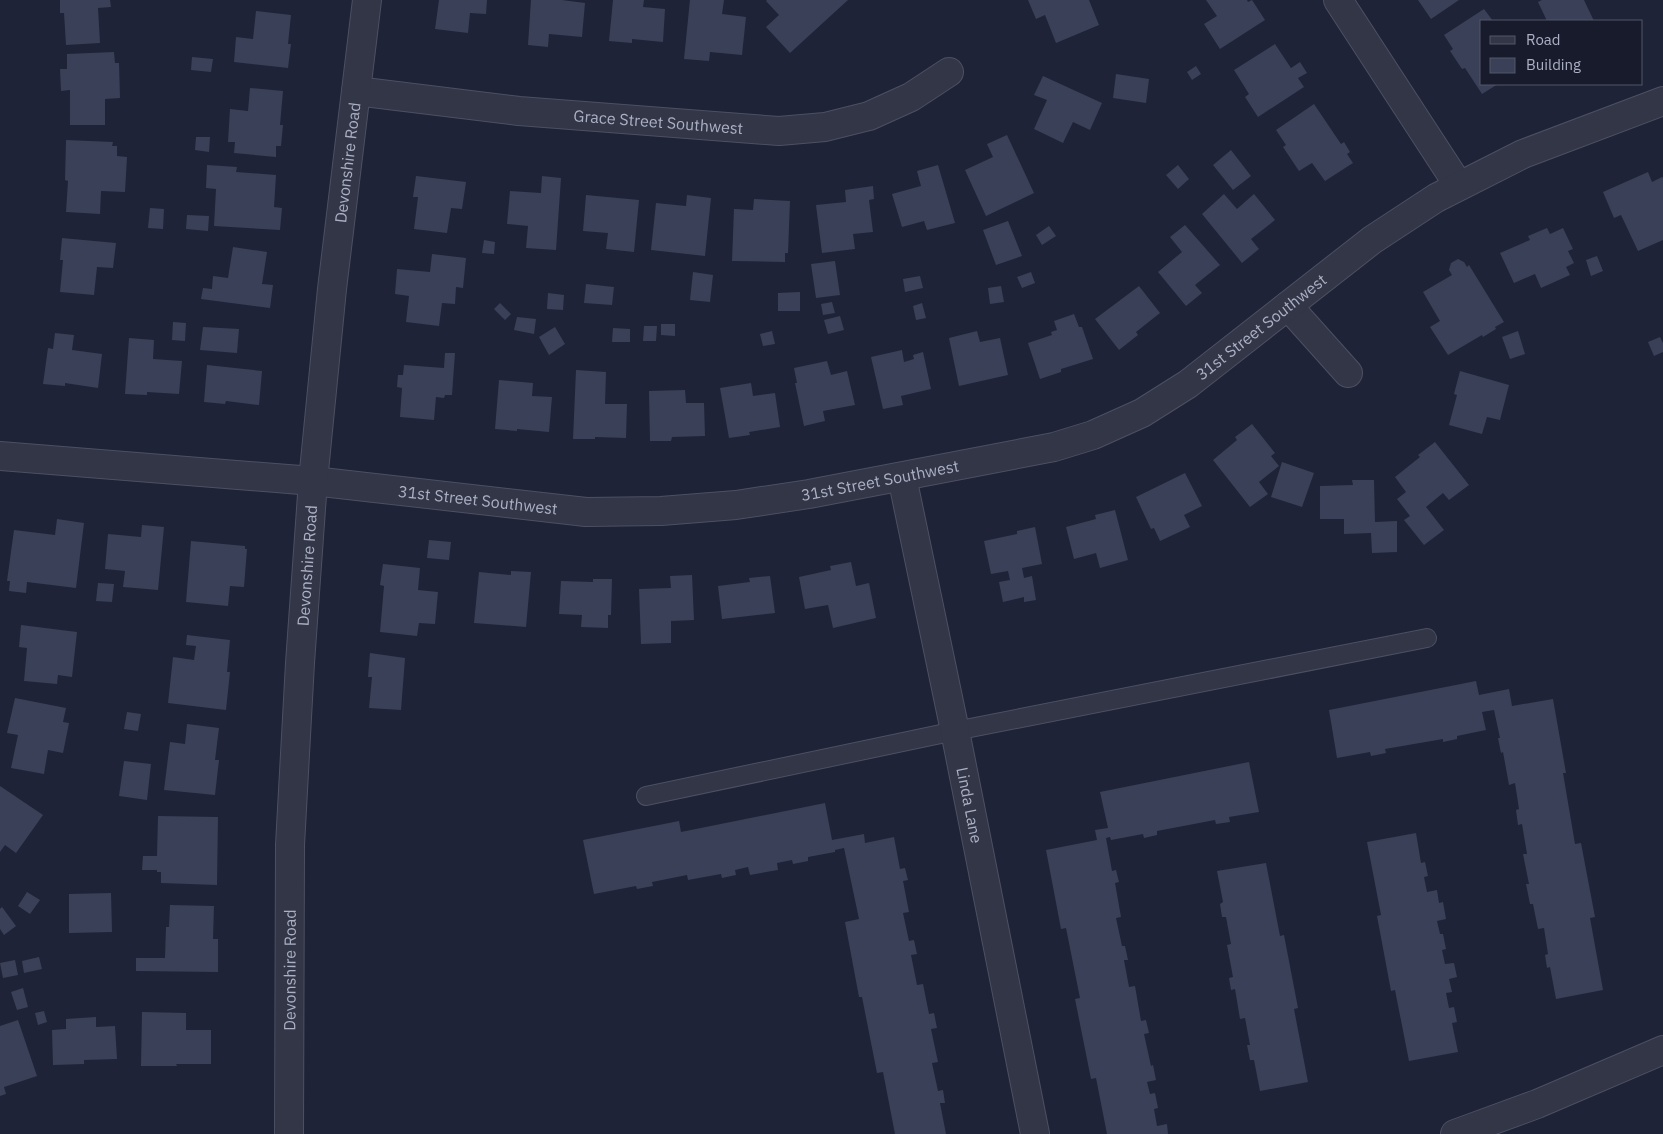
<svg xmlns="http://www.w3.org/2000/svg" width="1663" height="1134" font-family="'IBM Plex Sans',sans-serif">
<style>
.building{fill:#3a4057}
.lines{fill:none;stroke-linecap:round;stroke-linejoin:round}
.service-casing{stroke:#4d5062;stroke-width:20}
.minor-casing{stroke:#4d5062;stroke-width:30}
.tertiary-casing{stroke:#4d5062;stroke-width:30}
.service{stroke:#323647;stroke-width:18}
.minor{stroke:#323647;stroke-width:28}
.tertiary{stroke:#323647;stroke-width:28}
.labels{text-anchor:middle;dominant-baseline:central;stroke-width:5;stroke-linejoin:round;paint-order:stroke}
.street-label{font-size:16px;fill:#acb0c4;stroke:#181b2b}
</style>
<rect width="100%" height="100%" fill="#1e2337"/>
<path class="building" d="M60 0H110L111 7 98 8 100 43 66 45 64 13H60Z
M439 0H487L486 14 470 13 468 33 435 29Z
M531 0H562L585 3 582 37 549 34 548 47 528 45Z
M613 0H644L643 7 665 9 663 42 632 39V43L609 41Z
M690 0H724L722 14 746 17 742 55 710 52 709 61 684 59Z
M767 0H848L790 53 766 27 779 15 766 1Z
M1028 0H1089L1099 25 1056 43 1045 15 1036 19Z
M1206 0H1247L1248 2 1252 0 1265 20 1220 49 1204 24 1217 16Z
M1418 0H1459L1431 19Z
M1542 0H1584L1594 21H1547L1538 2Z
M1484 9 1493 21H1482V84H1498L1482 94 1465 68 1462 69 1450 51 1453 49 1444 35Z
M256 11 291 15 288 44H291L288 68 234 62 236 37 253 39Z
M1275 44 1291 68 1300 62 1307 73 1298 78 1304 87 1258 117 1245 97 1249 94 1234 70Z
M114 52 115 63H119L120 98 105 99V125H70V90L61 91 60 69H67V54Z
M192 57 213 59 211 72 191 70Z
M1196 66 1201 74 1192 80 1187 72Z
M1116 74 1149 79 1146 103 1113 98Z
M1043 76 1102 103 1090 130 1073 122 1063 143 1034 129 1047 100 1034 95Z
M250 88 283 91 280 125H283L281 146H276V157L234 153 235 142H228L230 109 248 111Z
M1314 104 1341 144 1344 142 1350 152 1347 154 1353 163 1325 181 1312 163 1299 171 1283 147 1286 145 1276 130Z
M1007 135 1034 193 986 216 965 170 993 157 987 144Z
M196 137H210L209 152 195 150Z
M66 140 113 142 112 146H117V156L127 157 125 192 101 191 100 214 66 212 68 181 65 180Z
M1231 150 1251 176 1233 190 1213 165Z
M207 165 237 167 236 172 276 175 274 207 282 208 280 230 214 226 216 189 206 188Z
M938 165 955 223 927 230 924 221 902 227 892 194 921 186 917 171Z
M1178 165 1189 179 1178 189 1166 175Z
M1648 172 1652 182 1662 177 1663 178V240L1638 251 1621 215 1614 218 1603 192Z
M416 176 466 182 462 209 451 208 447 233 414 229 418 197H413Z
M542 176 561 178 556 250 526 248 528 226 507 224 510 191 541 193Z
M873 186 874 199 869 200 873 232 853 234 855 249 822 253 816 205 846 202 845 190Z
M1224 194 1237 209 1254 194 1275 220 1251 239 1259 249 1242 263 1202 214Z
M586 195 639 200 634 252 606 249 608 233 583 231Z
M687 195 711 198 705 256 651 250 656 203 686 206Z
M754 199 790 201 788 253H785V262L732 261 734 209 753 210Z
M150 208 164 209 163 229 148 228Z
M187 215 209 216 208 231 186 229Z
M1008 221 1022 256 996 265 983 230Z
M1185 225 1220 265 1195 285 1202 293 1186 306 1158 272 1182 252 1170 237Z
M1049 226 1056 236 1042 245 1036 235Z
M1547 228 1550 234 1563 228 1573 249 1568 251 1574 263 1566 267 1570 275 1541 288 1535 274 1514 283 1500 253 1530 240 1528 236Z
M62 238 116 243 113 268 97 267 94 295 60 292 63 260H60Z
M484 240 495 242 494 254 482 253Z
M233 247 267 252 262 284 273 285 270 308 201 299 203 288 212 289 213 276 228 278Z
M432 254 466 258 463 288 456 287 455 304 442 303 439 326 406 322 409 296 395 294 397 269 430 272Z
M1597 256 1603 271 1591 276 1586 260Z
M1458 259 1464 262 1467 267 1469 265 1504 322 1495 327 1496 329 1483 337 1482 335 1448 355 1430 327 1440 321 1423 292 1452 275 1449 270 1451 263Z
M835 261 840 295 816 298 811 264Z
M693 272 713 275 710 302 690 300Z
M1031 272 1035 283 1022 288 1017 277Z
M920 276 923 288 905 292 903 279Z
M586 284 614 287 612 305 584 303Z
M1001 286 1004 302 990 304 988 288Z
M1139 286 1160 313 1136 332 1138 335 1119 350 1095 319Z
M800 292V311H778V293Z
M548 293 564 295 563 310 547 309Z
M832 302 835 313 823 315 821 304Z
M500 303 511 314 505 320 494 309Z
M922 303 926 318 916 320 913 306Z
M1074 314 1079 327H1082L1093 359 1061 369V372L1040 379 1028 343 1052 335 1051 332 1057 330 1054 321Z
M840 316 844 330 828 334 824 320Z
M517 317 536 319 534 334 514 330Z
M173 322 186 323 185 341 172 340Z
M661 324H675V336L661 335Z
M644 326H657L656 341H643Z
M203 327 239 329 237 353 200 350Z
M555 327 565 344 549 355 539 337Z
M613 328 630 329V342H612Z
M772 331 775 344 763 346 760 334Z
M977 331 980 342 1000 338 1008 375 959 386 949 338Z
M1518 331 1525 354 1510 359 1502 337Z
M55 333 74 335 72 350 102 354 98 388 65 383V386L43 384 48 348 53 349Z
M1660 337 1663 343V352L1654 356 1648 342Z
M129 338 154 340 153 359 182 361 179 394 147 392V395L125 394Z
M902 350 904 362 914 359 913 355 923 352 931 389 901 396 903 405 883 409 871 357Z
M445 353H455L452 395H445L444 398 436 397 434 420 400 417 402 388 397 387 398 375H403L404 365 444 368Z
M827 361 831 375 847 371 855 405 823 411 825 421 804 426 795 383H797L794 368Z
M207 365 262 371 259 405 226 401 225 404 204 402Z
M576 370 606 372 605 404H627L626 438 595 437V439H573Z
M1460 371 1509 385 1500 420 1487 417 1482 434 1449 425 1457 395 1454 394Z
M499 380 533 383 532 396 552 397 549 432 517 429V431L495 429Z
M751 383 753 396 775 393 780 427 749 432 750 435 729 438 720 388Z
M685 390 686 403H704L705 436 672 437 671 441H650L649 391Z
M1252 424 1275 453 1271 456 1279 466 1259 482 1268 494 1250 507 1213 460 1237 440 1235 437Z
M1435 442 1469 485 1449 500 1443 493 1426 507 1444 530 1424 545 1404 520 1410 516 1397 499 1406 492 1395 477 1420 457 1418 455Z
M1282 462 1314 473 1302 507 1271 497Z
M1185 473 1202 506 1184 515 1190 527 1160 541 1154 528 1151 529 1136 497Z
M1352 480H1374L1375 522 1397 521V552L1372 553 1371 533 1344 534V519H1320V486L1353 485Z
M1115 510 1128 560 1100 568 1096 553 1074 559 1066 527 1096 519 1095 515Z
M57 519 84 523 76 588 27 582 26 593 9 591 10 581H7L14 530 55 535Z
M142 525 164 527 158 590 123 587 125 571 105 569 108 534 141 537Z
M1035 527 1042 564 1022 568 1024 578 1032 576 1036 600 1024 602V597L1003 602 999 582 1010 580 1008 571 991 574 984 541 1017 534V531Z
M429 540 451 542 449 560 427 558Z
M191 541 245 546V549H247L244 587 230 586 228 606 186 602Z
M851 562 856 586 869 583 876 618 833 628 828 605 805 609 799 577 831 570 830 566Z
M383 564 420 568 418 590 438 592 435 624 419 623 417 636 380 632 384 586 380 585Z
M511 571 531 572 526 627 474 623 479 572 511 575Z
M692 575 694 620 671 621V643L641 644 639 589 671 588 670 576Z
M770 576 775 613 722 619 718 586 750 582 749 578Z
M593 579H612L611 615H608V628L581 627 582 615 559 614 561 581 593 582Z
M98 583 114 584 112 602 96 601Z
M21 625 77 632 72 677 58 675 57 684 24 681 27 648 19 647Z
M187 635 230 640 227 672H230L226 710 168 703 173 657 194 660 196 646 186 645Z
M370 653 405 658 401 710 369 708 372 677H368Z
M1476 681 1479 695 1509 689 1512 706 1553 699 1566 773H1563L1575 844 1581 843 1595 917 1590 918 1603 990 1556 999 1550 967 1547 968 1545 955 1548 954 1544 928 1538 929 1533 904H1530L1526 884H1529L1523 854H1527L1522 824 1518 825 1516 810 1519 809 1515 783 1509 785 1503 752 1501 753 1498 738H1500L1494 710 1482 712 1486 730 1457 736V739L1443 742V739L1385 749 1386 753 1371 756 1370 752 1337 758 1329 710Z
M15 698 66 708 63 722 69 723 63 753 48 750 44 774 11 768 18 735 7 733Z
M127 712 141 714 138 731 124 729Z
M187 724 219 728 215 760H219L215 795 164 790 170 742 185 744Z
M124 761 151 764 147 800 119 796Z
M1249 762 1259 812 1229 817 1230 822 1216 824 1215 820 1157 831V835L1144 838 1143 834 1111 840 1110 837 1106 838 1112 871 1116 870 1119 882 1115 883 1121 917 1116 918 1122 946H1125L1128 960H1124L1129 987 1135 986 1141 1021 1146 1020 1149 1033 1144 1034 1151 1066 1153 1065 1156 1080 1147 1082 1150 1094 1155 1093 1158 1108 1154 1109 1157 1126 1167 1124 1168 1134H1107L1096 1078 1091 1079 1075 999 1080 998 1066 928 1061 929 1046 850 1097 840 1095 830 1108 828 1100 792Z
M0 786 43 815 16 853 5 845 0 852Z
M825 803 832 840 864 834 865 843 894 837 900 869 905 868 908 880 903 881 909 912 903 913 909 941 914 940 917 954 911 955 917 985 923 984 929 1014 934 1013 937 1028 931 1029 938 1062 932 1063 938 1091 943 1090 945 1103H940L946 1134H895L883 1072 877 1073 862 997H859L845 922 859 919 844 848 835 850V852L808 857V861L793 864 792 860 777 863 778 870 750 875 748 867 735 870 736 875 722 878 721 874 688 880 687 875 652 882 653 886 637 889 636 886 594 894 583 840 679 821 681 832Z
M158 816 218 817 217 885 161 883V872H157V870H142L143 856H157Z
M1416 833 1421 863 1425 862 1428 876 1424 877 1427 892 1437 890 1439 903 1443 902 1446 919 1437 921 1440 934H1443L1446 949 1442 950 1445 964 1454 963 1457 977 1449 979 1452 992 1446 993 1449 1008 1454 1007 1457 1022 1452 1023 1458 1052 1409 1061 1395 990 1391 991 1377 916 1381 915 1367 842Z
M1266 863 1280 936 1284 935 1298 1008 1294 1009 1308 1082 1260 1091 1254 1060H1250L1247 1045H1250L1245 1018 1240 1019 1235 989 1231 990 1229 978 1233 977 1227 945 1231 944 1226 917H1222L1220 904 1223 902 1217 871Z
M27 892 40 900 30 914 18 906Z
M111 893 112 932 69 933V894Z
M170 905 214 906 213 939H218V972L136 971V958H165L166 927H169Z
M2 907 16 926 4 935 0 929V909Z
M39 957 42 969 24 973 22 961Z
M15 960 18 975 3 978 0 963Z
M23 988 28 1007 17 1010 11 992Z
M44 1011 47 1022 38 1025 35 1013Z
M142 1012 186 1013V1030H211V1064H176L177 1066H141Z
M96 1017V1027L115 1026 117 1059 84 1060V1064L53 1065 52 1030 66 1029V1019Z
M18 1020 37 1076 4 1087 6 1094 0 1096V1026Z"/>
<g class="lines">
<g class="service-casing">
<path id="service" d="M646 796 955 731 1427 638"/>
</g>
<g class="minor-casing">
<g id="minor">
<path d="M1338 0 1459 186"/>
<path id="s1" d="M356 91 519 111 779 131 825 127 869 116 911 97 949 72"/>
<path d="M1288 306 1348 373"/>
<path id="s2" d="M0 456 313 481 586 512 661 511 736 505 809 494 1054 447 1093 435 1142 413 1188 384 1372 240 1436 198 1523 154 1663 101"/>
<path id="s3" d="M902 477 955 731 1035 1134"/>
<path d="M1455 1134 1537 1104 1663 1050"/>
</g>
</g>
<g class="tertiary-casing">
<g id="tertiary">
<path id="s4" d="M289 1134 290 845 300 663 313 481 332 289 367 0"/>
</g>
</g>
<use href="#service" class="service"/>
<use href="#minor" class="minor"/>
<use href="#tertiary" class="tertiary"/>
</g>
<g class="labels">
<g class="street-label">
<text stroke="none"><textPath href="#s1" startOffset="304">Grace Street Southwest</textPath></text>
<text stroke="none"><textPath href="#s4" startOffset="974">Devonshire Road</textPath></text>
<text stroke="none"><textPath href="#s2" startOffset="1304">31st Street Southwest</textPath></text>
<text stroke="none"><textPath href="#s2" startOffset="885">31st Street Southwest</textPath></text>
<text stroke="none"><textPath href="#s2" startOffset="480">31st Street Southwest</textPath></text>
<text stroke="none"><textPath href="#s4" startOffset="569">Devonshire Road</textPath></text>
<text stroke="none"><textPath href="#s3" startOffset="335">Linda Lane</textPath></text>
<text stroke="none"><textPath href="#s4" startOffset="164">Devonshire Road</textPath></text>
</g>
</g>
<rect x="1480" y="20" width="162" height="65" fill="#181b2b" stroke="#535768"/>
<rect x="1490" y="36" width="25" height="8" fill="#323647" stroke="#535768"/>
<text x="1526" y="45" font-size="15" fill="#acb0c4">Road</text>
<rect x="1490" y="58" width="25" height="15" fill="#3a4057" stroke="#535768"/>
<text x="1526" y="70" font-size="15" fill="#acb0c4">Building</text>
</svg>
